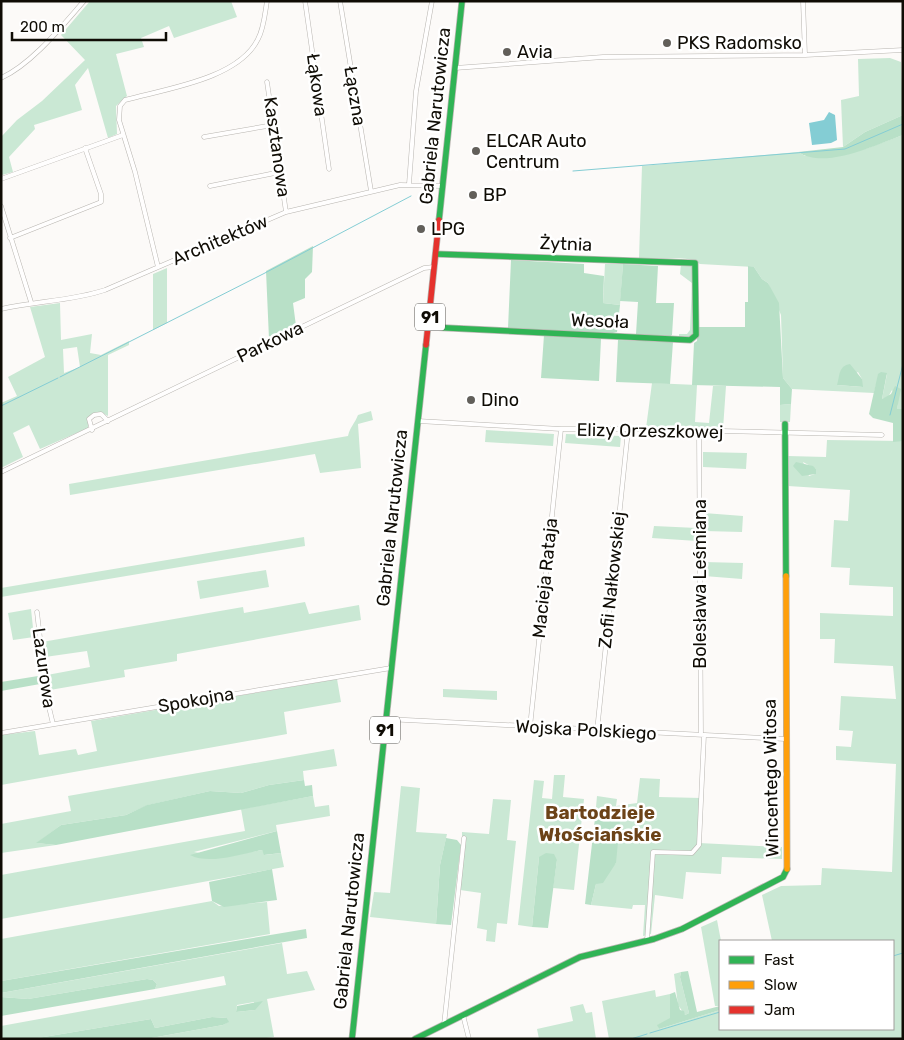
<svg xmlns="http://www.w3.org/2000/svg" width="904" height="1040" font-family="Rubik,sans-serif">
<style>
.green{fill:#cae8d4;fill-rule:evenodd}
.forest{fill:#b8e0c7}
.water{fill:#84cdd4}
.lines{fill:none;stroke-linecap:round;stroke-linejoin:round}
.stream{stroke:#84cdd4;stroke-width:1}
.street-casing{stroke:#b8b5b0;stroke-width:5}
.fast-casing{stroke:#b8b5b0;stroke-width:7}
.slow-casing{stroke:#b8b5b0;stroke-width:7}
.jam-casing{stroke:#b8b5b0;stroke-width:7}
.street{stroke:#fffefe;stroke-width:4}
.fast{stroke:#30b455;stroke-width:5.5}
.slow{stroke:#ff9f0a;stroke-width:5.5}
.jam{stroke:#e5322d;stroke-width:5.5}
.poi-dot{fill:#625f5a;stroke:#fff;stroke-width:2}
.labels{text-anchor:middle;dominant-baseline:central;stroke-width:5;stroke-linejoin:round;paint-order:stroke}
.shield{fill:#fff;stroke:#575550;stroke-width:1}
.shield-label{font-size:16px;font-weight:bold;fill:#0f0c05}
.poi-label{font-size:18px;fill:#0f0c05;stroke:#fff;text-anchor:start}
.street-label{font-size:18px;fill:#0f0c05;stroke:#fff}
.neighbourhood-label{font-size:19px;font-weight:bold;fill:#6c4318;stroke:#fff}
</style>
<rect width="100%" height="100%" fill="#fcfaf8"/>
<path class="green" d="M90 1H231L237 17 174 38 169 26 141 38 144 47 116 54 127 96 116 106 117 134 108 138 88 68 75 85 82 110 34 125 35 129 9 157 13 172 2 175 1 137 17 120 42 101 85 60 61 35Z
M890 58 901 62 903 115 865 132 843 147 841 100 859 96 858 59Z
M903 135V409H897L898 402 892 390 888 397 882 399 887 374 876 385 874 393 792 389 783 378 781 315 768 283 762 279 754 267 700 264C684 253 658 262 639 258L642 166 798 152 805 156 865 149ZM858 372 862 379V387L837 385Z
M605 264H623L620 305 603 303Z
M681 264 692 265 695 269 693 333 690 338 679 337V334H687L690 330 692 283 680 274Z
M167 268V323L153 330V274Z
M60 303 61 340 92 334 90 353 101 355 129 341V345L108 355V416L100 412 92 414 88 419V428L40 449 29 425 13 433 23 457 1 468V403L17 396 8 377 45 357 30 307ZM77 347 80 367 64 373 63 349Z
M652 383 697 385 695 422 709 423 713 386H726L723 429 646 428Z
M791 404 790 422H780V405Z
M371 411 373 420 358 424 361 468 320 473 315 454 70 495 69 484 348 436C350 427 355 423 358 415Z
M486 430 554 434 553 446 485 442Z
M566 434 621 436 620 447 565 443Z
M827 440 903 441V1039H609L602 1001 655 990 656 997 670 994V1019L658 1025 659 1029 720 1010V1029H893V941H772L762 895 781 886 821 885 822 868 892 872 896 764 836 760V746L851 747 853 731 839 730 841 696 896 699 893 666 834 663 835 639H820V613L893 616V587L849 585 850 568 831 567 834 520 848 521 850 490 788 486V456L826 457ZM803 462 816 469 815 474 809 476Z
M703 452 747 453 746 469 703 467Z
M704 513 743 516 742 532 704 531Z
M654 526 697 528V541L652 538Z
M304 537 305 546 1 597V588Z
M704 562 743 563 742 579 704 576Z
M266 570 269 587 200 599 197 581Z
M305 602 309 614 359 605 361 620 177 654V661L124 670 125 677 50 690 47 675 90 667 87 651 45 657 42 642 243 607 244 613Z
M31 609 34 637 13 640 8 613Z
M337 679 341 702 284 712 287 734 1 785V735L35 731 39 755 76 749 78 755 97 751 91 721Z
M443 689 497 691V700L443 697Z
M334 749 337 766 303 771 304 780 269 785 241 793 210 791 148 805 126 815 61 825 37 843 56 845 1 853V824L71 811 68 796Z
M554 775H565L563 797 584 799 574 890 553 888 557 860 539 857 532 927 518 925 534 780 544 781 542 798 552 799Z
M640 778 660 779 659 797 701 798 699 843 782 847V859L722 857 721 874 686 872 683 899 655 895 651 934 643 936 645 905H633L632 909 591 905 596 884 616 863 614 820 595 818 597 796 617 799 616 806 637 803Z
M401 786 420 788 416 832 447 834 440 865 436 924 370 917 374 892 390 893Z
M313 796 315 807 329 805 330 816 276 825 277 831 194 852 222 857 262 850 265 855 281 853 284 867 1 919V875L245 831 241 809Z
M493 799 511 800 507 840 516 841 507 924 497 923 495 942 486 941 487 930 477 928 481 893 460 890 466 836H462V832L489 834Z
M212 901 219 906 267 902 270 934 1 981V939Z
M717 920 721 941 720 1006H715L701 927Z
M282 943 287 974 307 971 315 990 267 999 274 1037 259 1039H146L223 1025 228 1022 227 1018 212 1017 155 1028 151 1019 32 1039H1V1026L226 985 224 976 155 989 157 984 153 980 147 979 28 999 1 997V993ZM254 1002 255 1010 236 1012 237 1005Z
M681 972 680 977 689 1013 685 1015 678 1005 674 974Z
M583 1004 586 1013 592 1012 596 1039H539L537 1029 573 1021 570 1007Z"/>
<path class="forest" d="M903 115V135C875 145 825 170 798 152L843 147 865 132Z
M313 246 312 272 305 279V298L293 303 296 326 269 339 266 271Z
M511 260 584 264V273L604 276 603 303 620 305 617 332 609 334 508 328Z
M623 264 658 266 656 303H674L672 335 669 337 638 336 636 334 638 302 620 301Z
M748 266 754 267 762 279 768 283 779 303 783 378 792 389 791 404 780 405V387L692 385 694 343 697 341 698 327H745V302H748Z
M544 335 601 339 599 381 541 378Z
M618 340 673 342 670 384 616 382Z
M850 364 862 379 863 387 837 385C840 376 838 366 850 364Z
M881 372 887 373 882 399 891 394 895 386 901 389 897 409H903V441L893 442V423L873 418 869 414 878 374Z
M796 462 813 466 816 469V474L802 476 793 466Z
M38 676 40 684 1 691V682Z
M304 780 305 786 312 785 313 796 56 845 36 843 61 825 126 815 147 805 210 791 241 793 269 785Z
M595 818 620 820 616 863 603 883 596 884 591 905 585 904Z
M277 831 281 853 264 855 262 850C241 854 209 865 190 855Z
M446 838 457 840 461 845 451 925 436 924 440 865Z
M546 853 554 854 557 860 548 928 532 927 539 857Z
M272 869 277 900 224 907 212 901 209 882Z
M306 929 307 938 1 993V981Z
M688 971 697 1012 720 1006V1010L659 1029 657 1025 670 1018V994L675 992 680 1010 684 1011 685 1015 689 1013 680 977 681 972Z
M147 979 153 980 157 984 155 989 1 1016V997L28 999Z
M263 1001 255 1010 236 1012 237 1006Z
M212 1017 227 1018 229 1022 223 1025 146 1039H32L151 1019 155 1028Z"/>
<path class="water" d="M829 112 835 115 837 140 831 143 812 145 809 123 824 120Z"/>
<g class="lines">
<path class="stream" d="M573 171 845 149 903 124
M60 377 263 274 411 196
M1 406 58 378
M890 415 903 364
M893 956 903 953
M650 1033 720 1012
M631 1039 647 1034"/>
<g class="street-casing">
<path id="street" d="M305 1 329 169
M340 1 371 191
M803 1 805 55
M455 68 603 57 805 55 903 50
M1 78C32 64 62 26 84 1
M267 82 286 212
M204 137 273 125
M1 179 123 135
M409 184 416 91 432 1
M210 186 280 172
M1 206 31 302
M10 238 101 202V194L85 148
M158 267 135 172 119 120 120 106 125 100C165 89 239 79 258 39 264 28 265 13 267 1
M1 309C36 301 72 301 105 290L286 212 400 185 442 186
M418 421 561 429H637L882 435
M92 430 89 419 94 415 101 414 108 421
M699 432 701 735
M1 472 424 268 434 267
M37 612 47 699 53 724
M386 719 785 739
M530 727 561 429
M597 731 628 430
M1 733 391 668
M647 941 653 852 692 853 699 845 704 735
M463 1015 469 1039
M444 1025 464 838"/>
</g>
<g class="fast-casing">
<path id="fast" d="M439 220 462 1
M428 327 690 340 696 335 695 263 436 254
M785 424 786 576
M352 1039 426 345
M415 1039 580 957 654 939 682 929 783 877 787 869"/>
</g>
<g class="slow-casing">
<path id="slow" d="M786 576 787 869"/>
</g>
<g class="jam-casing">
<path id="jam" d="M426 345 439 220"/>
</g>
<use href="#street" class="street"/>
<use href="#fast" class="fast"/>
<use href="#slow" class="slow"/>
<use href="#jam" class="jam"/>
</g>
<g class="poi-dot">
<circle cx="667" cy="43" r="5"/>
<circle cx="507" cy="52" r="5"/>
<circle cx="476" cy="151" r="5"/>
<circle cx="473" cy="195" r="5"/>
<circle cx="421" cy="229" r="5"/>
<circle cx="471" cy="400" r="5"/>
</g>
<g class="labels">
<g class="shield">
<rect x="415" y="303.5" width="30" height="27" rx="4"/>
<rect x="370" y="716.5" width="30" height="27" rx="4"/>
</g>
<g class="shield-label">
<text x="430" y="317">91</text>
<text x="385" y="730">91</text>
</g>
<g class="poi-label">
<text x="677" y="43">PKS Radomsko</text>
<text x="517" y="52">Avia</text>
<text x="486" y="141">ELCAR Auto<tspan x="486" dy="21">Centrum</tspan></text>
<text x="483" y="195">BP</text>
<text x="431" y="229">LPG</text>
<text x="481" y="400">Dino</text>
</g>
<g class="street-label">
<text transform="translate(317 85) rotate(82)">Łąkowa</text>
<text transform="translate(355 96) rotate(81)">Łączna</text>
<text transform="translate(435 116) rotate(-84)">Gabriela Narutowicza</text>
<text transform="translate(277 147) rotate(82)">Kasztanowa</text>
<text transform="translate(220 240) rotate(-23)">Architektów</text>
<text transform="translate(566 244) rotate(2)">Żytnia</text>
<text transform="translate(600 321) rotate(2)">Wesoła</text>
<text transform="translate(270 342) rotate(-26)">Parkowa</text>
<text transform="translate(650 431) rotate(1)">Elizy Orzeszkowej</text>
<text transform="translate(392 518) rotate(-84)">Gabriela Narutowicza</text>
<text transform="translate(545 578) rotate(-84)">Macieja Rataja</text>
<text transform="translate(612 580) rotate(-84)">Zofii Nałkowskiej</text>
<text transform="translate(700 584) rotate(-90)">Bolesława Leśmiana</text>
<text transform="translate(44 668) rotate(82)">Lazurowa</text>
<text transform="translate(196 700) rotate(-10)">Spokojna</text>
<text transform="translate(586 730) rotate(3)">Wojska Polskiego</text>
<text transform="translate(771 778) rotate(-91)">Wincentego Witosa</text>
<text transform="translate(349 921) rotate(-84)">Gabriela Narutowicza</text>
</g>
<g class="neighbourhood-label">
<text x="600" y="812">Bartodzieje<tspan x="600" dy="22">Włościańskie</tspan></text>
</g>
</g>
<rect width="904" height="1040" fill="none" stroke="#0f0c05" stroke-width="5"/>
<rect x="719" y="940" width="175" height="90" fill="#ffffff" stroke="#9f9e9b"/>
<rect x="729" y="956" width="25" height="8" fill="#30b455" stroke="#9f9e9b"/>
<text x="764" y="965" font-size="15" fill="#0f0c05">Fast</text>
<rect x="729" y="981" width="25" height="8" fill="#ff9f0a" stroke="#9f9e9b"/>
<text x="764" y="990" font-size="15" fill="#0f0c05">Slow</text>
<rect x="729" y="1006" width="25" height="8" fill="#e5322d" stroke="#9f9e9b"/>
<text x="764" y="1015" font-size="15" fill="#0f0c05">Jam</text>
<path d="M12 32v8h154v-8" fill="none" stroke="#0f0c05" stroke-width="2.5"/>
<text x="20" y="32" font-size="15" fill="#0f0c05" stroke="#ffffff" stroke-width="4" paint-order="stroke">200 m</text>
</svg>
